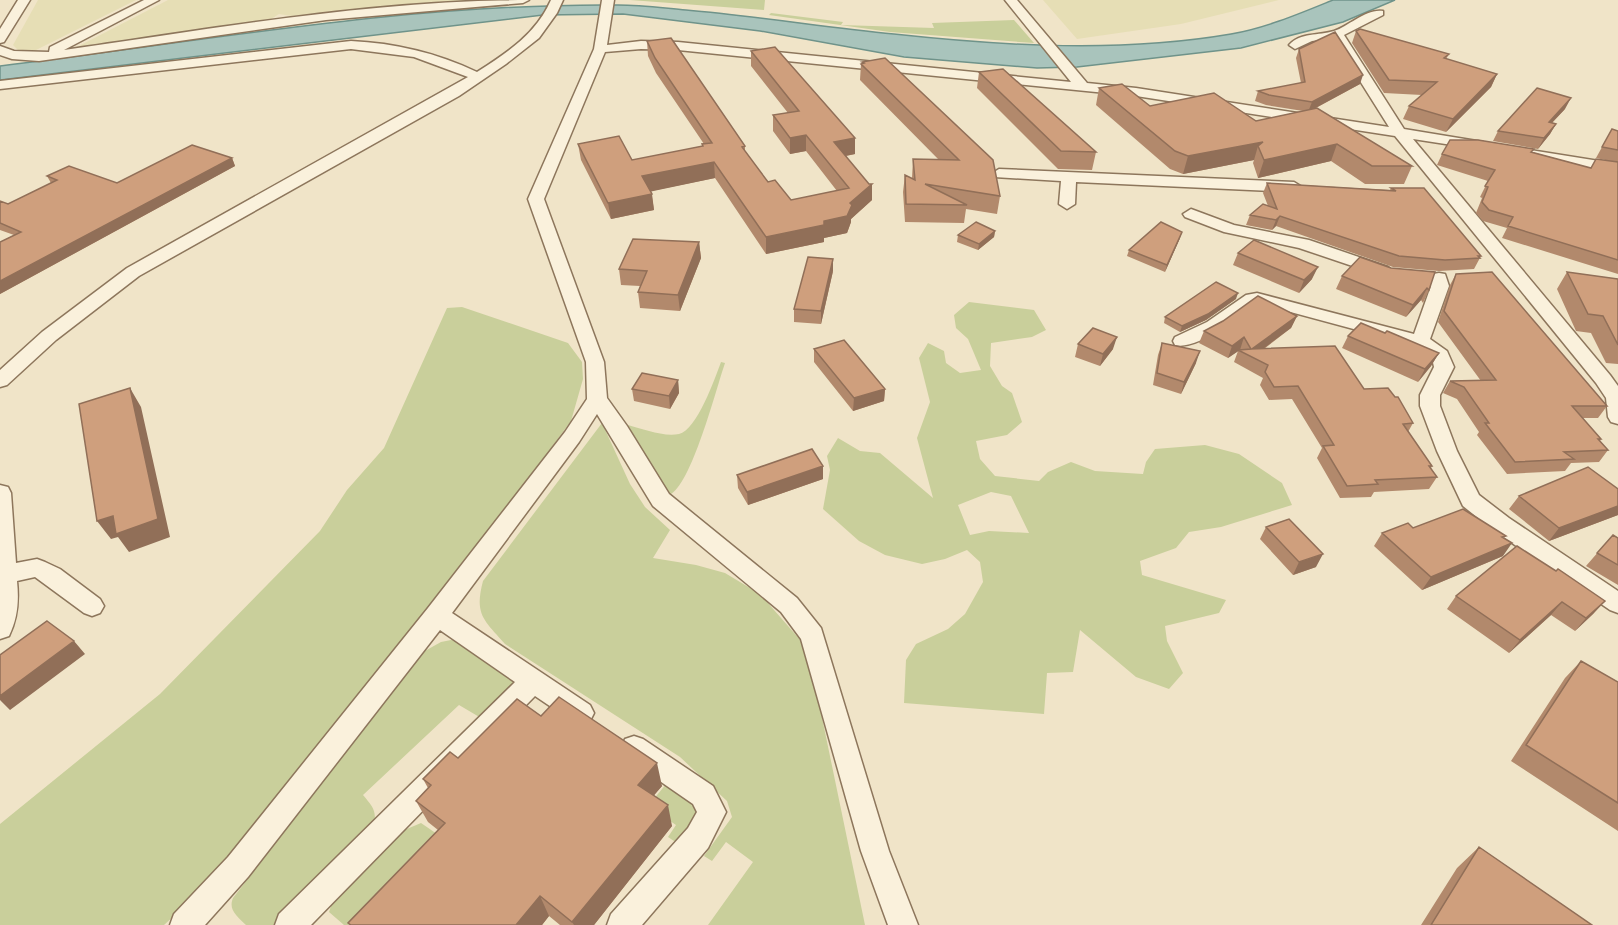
<svg xmlns="http://www.w3.org/2000/svg" width="1618" height="925" font-family="Merriweather,serif">
<style>
.farmland{fill:#e6deb5}
.green{fill:#c9cf9b;fill-rule:evenodd}
.water{fill:#a9c4bc;stroke:#6f938a;stroke-width:1.5}
.lines{fill:none;stroke-linecap:round;stroke-linejoin:round}
.street-casing{stroke:#8d765c;stroke-width:3}
.street{fill:#faf1dc;fill-rule:evenodd}
.wall{fill:#b2896c}
.shaded-wall{fill:#916f58}
.building{fill:#cf9f7d;stroke:#916f58;stroke-width:1.5}
</style>
<rect width="100%" height="100%" fill="#f0e4c8"/>
<path class="farmland" d="M38 0H136L32 52 18 50 13 45Z
M168 0H481L291 16 279 14 268 21 77 47Z
M1043 0H1279L1181 24 1077 39Z"/>
<path class="green" d="M630 0H765L764 10Z
M771 13 843 22 841 25 934 28 932 23 1014 20 1034 43 890 32 769 15Z
M969 302 1034 310 1046 330 1032 337 991 343 990 366 1002 386 1012 393 1022 422 1007 435 976 441 980 459 995 476 1039 481 1048 472 1071 462 1095 471 1143 474 1146 462 1155 449 1205 445 1239 454 1282 483 1292 505 1221 527 1189 532 1176 548 1140 561 1142 575 1226 600 1219 613 1165 626 1167 641 1183 673 1169 689 1136 677 1080 630 1073 672 1047 673 1044 714 904 703 906 660 916 644 948 629 965 614 983 582 980 562 967 550 945 559 922 564 885 555 859 541 823 509 830 470 827 456 838 438 860 451 880 453 933 498 917 438 930 402 919 358 928 343 944 351 946 363 960 373 981 370 968 339 956 328 954 315ZM991 492 1011 496 1029 533 989 531 970 535 958 505Z
M462 307 568 343 582 362 583 379 571 421 501 516 220 874 164 925H0V824L160 694 320 531 347 490 384 448 447 308Z
M721 362 725 363C716 389 691 487 669 495L661 486 628 425C643 429 663 437 679 434 697 430 715 378 721 362Z
M602 423 630 484 645 507 670 530 653 558 696 565 725 573 760 594 802 642 814 679 865 925H708L753 862 726 842 712 861 704 856 732 817 727 801 680 757 505 644C484 620 474 615 483 581Z
M451 640 460 641 518 682 481 718 459 705 363 795C372 806 377 810 374 825L278 925H246C237 916 228 910 233 898L423 652 441 642Z
M667 783 702 811 680 841H674L668 837 676 825 648 806Z
M421 823 453 845 377 925H344L329 912 332 903 402 831Z"/>
<path class="water" d="M1333 0H1395L1343 22 1241 48 1077 67 1037 68 904 57 760 31 623 14 543 15 0 80V66C205 41 411 3 618 5 641 5 663 8 686 10 755 16 824 27 894 34 1005 46 1120 53 1231 34 1266 28 1301 13 1333 0Z"/>
<g class="lines">
<g class="street-casing">
<path id="street" d="M18 0H30L4 42 0 43V29Z
M144 0H159L64 50C218 28 373 0 529 0L523 3 326 20 39 61 12 59 0 55V46L14 51 49 52 50 47Z
M551 0H563L557 13 539 38 506 64 459 96 139 276 56 340 7 385 0 387V370L42 332 127 268 468 77 414 57 351 49 0 89V81L351 41C395 43 437 53 477 72 508 52 536 34 551 0Z
M602 0H614L607 45 641 41 678 42 1071 82 1005 0H1017L1087 83 1136 88 1389 127 1333 38 1312 41 1295 49 1289 45C1301 32 1318 36 1334 31 1349 26 1367 8 1383 11V15L1344 35 1404 129 1483 142 1485 145 1478 149 1413 139 1610 375 1618 386V424L1611 422 1608 417 1606 398 1596 383 1395 136 1136 96 678 50 641 49 605 52 544 199 604 362 607 398 627 426 669 494 797 598 821 628 889 851 918 925H888L861 851 801 639 781 612 653 506 597 414 579 442 452 613 590 705 594 713 590 721 581 725 572 721 535 696 311 925H275L279 914 515 682 440 630 248 877 205 925H170L174 914 228 857 428 608 565 432 587 399 586 362 528 199 594 49Z
M1524 149 1618 164V172L1519 156 1517 153 1519 150Z
M999 169 1294 182 1302 187 1294 192 1076 182 1075 204 1067 209 1059 204 1061 181 994 177 991 174Z
M1191 209 1234 225 1309 240 1388 267 1391 271 1388 275 1382 276 1299 248 1224 232 1185 217 1183 214Z
M1439 273 1445 274 1449 286 1430 339 1447 351 1454 367 1440 395V406L1457 451 1479 495 1509 518 1618 591V613L1610 610 1493 530 1463 506 1437 451 1420 406V395L1434 367 1432 358 1413 345 1257 303C1239 316 1197 351 1175 345L1173 341 1175 337 1207 322 1246 295 1257 293 1414 334 1431 286 1430 278 1433 274Z
M0 485 8 487 11 493 16 563 37 559 45 562 60 569 100 599 104 606 100 613 92 616 84 613 35 577 17 581C19 600 18 618 9 636L0 639Z
M634 736 643 739 713 786 726 812 708 848 642 925H607L611 914 688 828 697 812 693 804 625 757 621 748 625 739Z"/>
</g>
<use href="#street" class="street"/>
</g>
<path class="wall" d="M1356 31 1449 54 1446 59 1497 74 1491 87 1446 132 1403 119 1409 106 1422 95 1384 93 1352 43Z
M647 41 745 146V151L768 182 791 200 837 191 806 151 790 154 773 131V115L788 113 751 66V51L855 154 846 156 872 200 851 219V222L847 233 824 238V242L766 254 715 178 651 191 654 210 611 219 581 160 578 144 632 160 702 147V144H704L656 73 648 56Z
M1299 49 1360 84 1314 109 1412 166 1404 184H1365L1331 161 1258 178 1253 163 1254 160 1183 174 1170 169 1096 105 1099 88 1150 106 1256 121 1303 111 1266 105 1255 101 1258 91 1301 83 1296 58Z
M862 62 1000 196 997 214 966 209 964 223 905 222 903 192 905 175 912 178 913 159 939 160 860 80 861 64H862Z
M979 72 1096 152 1092 170 1058 169 977 88Z
M1565 109 1552 123 1556 124 1550 134 1538 149 1493 141 1498 131Z
M1612 129 1618 131V274L1502 238 1507 228 1483 221 1476 213 1482 198 1480 197 1488 181 1437 165 1442 154 1534 149 1532 152 1591 168 1596 159 1610 161 1596 158Z
M232 158 235 166 0 294V242L14 235 0 230V201L8 204 51 183 47 176 117 183Z
M1267 183 1390 190 1391 188 1481 256 1474 269 1439 271 1393 267 1276 226 1272 230 1246 225 1250 215 1268 206 1263 193Z
M995 231 994 237 978 250 957 242 958 235Z
M1180 238 1165 272 1127 256 1129 250Z
M699 242 701 258 680 311 640 308 638 292 640 286 621 285 619 269Z
M1238 253 1312 279 1299 293 1233 265Z
M1391 268 1435 272 1429 290 1423 303 1421 300 1406 317 1336 289 1342 276Z
M833 271 821 324 794 322V309Z
M1567 272 1618 279V364L1606 363 1591 333 1576 331 1557 289Z
M1456 274 1607 406 1598 418H1583L1601 439 1600 441 1608 450 1599 462 1571 463 1565 471 1507 474 1477 435 1479 432 1457 399 1443 393 1450 381H1481L1438 322 1450 285Z
M1236 299 1206 320 1180 332 1164 323 1165 317Z
M1297 316 1291 328 1264 349 1364 389 1413 423 1408 432 1432 466 1431 468 1437 477 1429 489 1374 492 1371 497 1340 498 1317 458 1322 448 1292 399 1269 400 1260 385 1263 378 1234 362 1238 351 1228 358 1199 343 1204 331Z
M1385 333 1439 353 1431 366 1418 382 1342 348 1348 336Z
M1162 343 1196 363 1181 394 1153 385 1158 355Z
M1078 344 1113 349 1100 366 1075 357Z
M814 349 885 389 884 401 853 411 814 362Z
M678 380 679 393 670 409 634 401 632 389Z
M737 475 823 479 748 505 738 488Z
M1618 489V515L1549 541 1509 509 1519 496Z
M1266 527 1316 567 1293 575 1260 539Z
M1413 528 1506 536 1504 538 1503 556 1422 590 1374 546 1382 533Z
M1613 535 1618 538V585L1586 566Z
M1456 596 1605 601 1593 614 1575 631 1551 615 1509 653 1447 609Z
M1581 661 1618 682V831L1511 761 1565 678Z
M541 716 662 786 654 795 672 826 594 925H560L549 916 542 925H350L348 923 438 830 428 822 416 801 428 788 423 779 458 758Z
M1479 847 1592 925H1421L1457 868Z"/>
<path class="shaded-wall" d="M1497 74 1491 87 1446 132 1453 119Z
M1363 75 1360 84 1308 112 1312 102Z
M1571 98 1565 109 1543 132 1549 122Z
M1556 124 1550 134 1538 149 1544 138Z
M806 135V151L790 154V138Z
M855 138V154L834 158V142Z
M1263 142 1258 146 1254 160 1183 174 1188 156Z
M1337 144 1331 161 1258 178 1264 160Z
M232 158 235 166 0 294V281Z
M714 162 715 178 644 193 642 176Z
M872 184V200L851 219V222L847 233 824 238V242L766 254V237L824 221 850 203Z
M652 194 654 210 611 219 608 203Z
M1280 216 1276 226 1272 230 1276 220Z
M995 231 994 237 978 250 979 244Z
M1182 232 1180 238 1165 272 1167 265Z
M699 242 701 258 680 311 678 295Z
M833 259V271L821 324V311Z
M1318 267 1312 279 1299 293 1304 280Z
M1427 288 1421 300 1406 317 1413 305Z
M1238 293 1236 299 1206 320 1180 332 1182 326Z
M1297 316 1291 328 1252 357V349Z
M1117 337 1113 349 1100 366 1103 354Z
M1244 337 1240 350 1228 358 1232 346Z
M1200 351 1196 363 1181 394 1184 382Z
M1439 353 1431 366 1418 382 1425 369Z
M678 380 679 393 670 409 669 396Z
M130 388 141 407 170 537 129 552 118 537 111 539 97 521 113 516Z
M885 389 884 401 853 411 854 398Z
M823 466V479L748 505 747 492Z
M1618 506V515L1549 541 1559 528Z
M1512 543 1503 556 1422 590 1431 577Z
M1323 554 1316 567 1293 575 1299 562Z
M1605 601 1593 614 1575 631 1586 618Z
M1562 602 1551 615 1509 653 1520 640Z
M74 641 85 654 10 710 0 700V696Z
M657 763 662 786 644 807 638 785Z
M668 805 672 826 594 925H574L572 922Z
M540 896 549 916 542 925H516Z"/>
<path class="building" d="M1360 29 1449 54 1444 58 1497 74 1453 119 1409 106 1437 82 1389 80 1356 31Z
M1335 32 1363 75 1312 102 1269 95 1258 91 1305 82 1299 49Z
M671 38 745 146 742 147 768 182 775 180 791 200 849 188 806 135 790 138 773 115 799 111 751 51 775 47 855 138 834 142 869 184H872L850 203 852 205 847 216 824 221V225L766 237 714 162 642 176 652 194 608 203 578 144 619 136 632 160 703 146 702 144 712 143 655 58 647 41Z
M885 58 993 160 1000 196 925 184 967 205 906 204 905 175 915 180 913 159 959 160 861 64 864 63 862 62Z
M1003 69 1096 152 1061 151 979 72Z
M1122 84 1150 106 1214 93 1256 121 1317 108 1412 166H1372L1337 144 1264 160 1258 146 1263 142 1188 156 1175 151 1099 88Z
M1537 88 1571 98 1549 122 1556 124 1544 138 1498 131Z
M1612 129 1618 131V150L1602 147Z
M1450 140H1478L1534 149 1531 152 1591 168 1596 159 1618 162V260L1508 226 1513 217 1489 210 1482 202 1488 187 1485 186 1495 170 1442 154Z
M192 145 232 158 0 281V242L21 232 0 223V201L8 204 57 180 47 176 69 166 117 183Z
M1267 183 1396 191 1391 188H1424L1481 256H1478L1480 258 1445 260 1399 256 1280 216 1276 220 1250 215 1263 204 1277 209Z
M976 222 995 231 979 244 958 235Z
M1161 222 1182 232 1167 265 1129 250Z
M633 239 699 242 678 295 638 292 647 271 619 269Z
M1254 240 1318 267 1304 280 1238 253Z
M808 257 833 259 821 311 794 309Z
M1360 257 1391 268 1435 272 1429 290 1427 288 1413 305 1342 276Z
M1492 272 1607 406H1572L1601 439H1598L1608 450 1564 452 1574 459 1515 462 1485 423H1489L1464 387 1450 381 1496 380 1444 311 1456 274Z
M1567 272 1618 279V345L1603 316 1588 314Z
M1216 282 1238 293 1208 314 1182 326 1165 317Z
M1258 296 1297 316 1252 349 1335 346 1364 389 1388 388 1395 397H1398L1413 423 1403 424 1432 466H1429L1437 477 1375 480 1378 484 1347 486 1323 446 1334 445 1298 386 1274 387 1265 372 1268 365 1238 350 1251 349 1244 337 1232 346 1204 331 1223 321Z
M1361 323 1385 333 1387 331 1439 353 1425 369 1348 336Z
M1093 328 1117 337 1103 354 1078 344Z
M844 340 885 389 854 398 814 349Z
M1162 343 1200 351 1184 382 1157 373Z
M642 373 678 380 669 396 632 389Z
M130 388 158 519 116 534 113 516 97 521 79 404Z
M812 449 823 466 747 492 737 475Z
M1588 467 1618 489V506L1559 528 1519 496Z
M1463 509 1506 536 1502 537 1512 543 1431 577 1382 533 1408 523 1413 528Z
M1289 519 1323 554 1299 562 1266 527Z
M1613 535 1618 538V565L1597 553Z
M1517 546 1556 571 1558 569 1605 601 1586 618 1562 602 1520 640 1456 596Z
M47 621 74 641 0 696V655Z
M1581 661 1618 682V803L1526 745Z
M559 697 657 763 638 785 668 805 572 922 540 896 516 925H351L348 923 445 823 416 801 431 785 423 779 450 752 458 758 517 699 541 716Z
M1479 847 1592 925H1431Z"/>
</svg>
